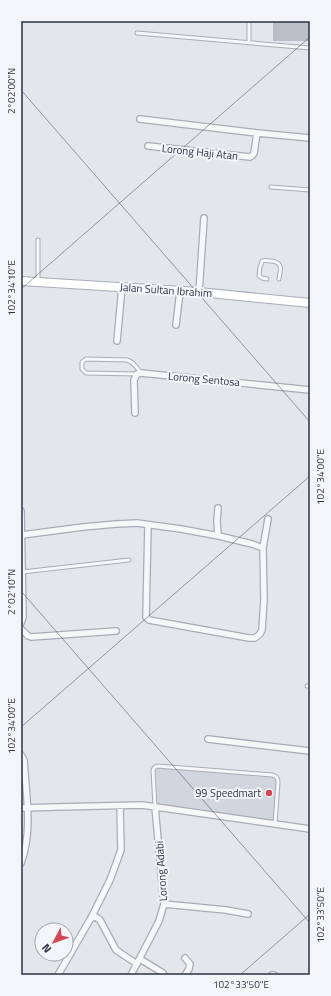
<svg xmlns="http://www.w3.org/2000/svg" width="331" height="996" font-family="'Titillium Web',sans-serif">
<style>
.built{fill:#d1d5dd}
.building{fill:#babfc9}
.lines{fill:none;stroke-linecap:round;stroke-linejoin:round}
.lane-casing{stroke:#a8acb6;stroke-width:5}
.street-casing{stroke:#a8acb6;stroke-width:8}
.secondary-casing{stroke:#a8acb6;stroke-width:10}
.lane{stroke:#f6f7f9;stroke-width:3}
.street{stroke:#f6f7f9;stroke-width:5.5}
.secondary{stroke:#fff;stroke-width:8}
.ticks{fill:none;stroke:#2a3244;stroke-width:1;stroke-opacity:0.45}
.poi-dot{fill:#d04856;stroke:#f3f5f8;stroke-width:1.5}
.labels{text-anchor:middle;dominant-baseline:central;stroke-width:4;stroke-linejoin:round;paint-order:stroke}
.street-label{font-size:11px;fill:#2a3244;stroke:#f3f5f8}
.poi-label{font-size:11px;fill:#2a3244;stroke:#f3f5f8;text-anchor:end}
.neatline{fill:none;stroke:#2a3244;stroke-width:1.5}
.ticks-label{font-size:10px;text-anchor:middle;fill:#2a3244}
</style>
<rect width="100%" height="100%" fill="#e3e6eb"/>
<path class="built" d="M157 768 274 777 276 779 277 783 273 821 157 804 156 771Z"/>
<path class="building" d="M273 21H310V41H273Z"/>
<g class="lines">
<g class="lane-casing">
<path id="lane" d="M249 21V43
M137 33 310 48
M271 187 310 190
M267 279 262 278 259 276C259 270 260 266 262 261 265 260 268 261 272 261 284 263 280 271 279 279
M38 282V240
M137 374 86 373 82 369V362L86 359 127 360C134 362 137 368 141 373
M22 572 129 560
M307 686H310
M155 806 153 770 155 767 157 766 272 775C277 776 278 778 278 782L275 824"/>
</g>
<g class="street-casing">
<path id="street" d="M140 119 257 133 310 138
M148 146 250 157 252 156 254 153 257 133
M199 292 204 218
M176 325 180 291
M117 341 122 287
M135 413 134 380 137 374 141 373 310 390
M21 511 23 617 21 623
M148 525 146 617 149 620 249 638H255L260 634 262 630 264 599 263 548 268 519
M22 535 83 527 116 524 137 523 181 529 219 536 252 544 263 548
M218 536 217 521 218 508
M21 629 28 636 31 637 116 631
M208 739 310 751
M21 755 24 760C26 793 33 832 21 863
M21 808 57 807 142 805 310 829
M164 904 226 910 248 914
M91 918 96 917 100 920 116 950 137 964
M140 959 163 973 164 975
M58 975 91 918 110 880 121 850 120 806
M131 975 159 921 164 904 155 807
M185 975 189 969 190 964 185 958
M272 975H274"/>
</g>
<g class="secondary-casing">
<path id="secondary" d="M21 281 199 292 310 303"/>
</g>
<use href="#lane" class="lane"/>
<use href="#street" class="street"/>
<use href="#secondary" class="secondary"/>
</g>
<path class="ticks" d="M21 90 310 422M21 289 310 37M21 591 310 923M21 727 310 476M240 975 310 914"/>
<circle class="poi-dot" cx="269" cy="793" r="4"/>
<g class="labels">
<g class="street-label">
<text transform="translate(200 152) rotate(6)">Lorong Haji Atan</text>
<text transform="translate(166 290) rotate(4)">Jalan Sultan Ibrahim</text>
<text transform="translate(204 379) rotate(5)">Lorong Sentosa</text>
<text transform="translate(161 871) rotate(-94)">Lorong Adabi</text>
</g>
<g class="poi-label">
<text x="261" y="793">99 Speedmart</text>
</g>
</g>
<rect width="331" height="996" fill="none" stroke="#f3f5f8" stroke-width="44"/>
<g transform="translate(54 942) rotate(229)"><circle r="19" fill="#f3f5f8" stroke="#a3a7b0"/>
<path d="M0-3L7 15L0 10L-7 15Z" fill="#d04856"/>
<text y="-6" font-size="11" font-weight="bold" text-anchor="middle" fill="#2a3244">N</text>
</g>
<rect x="22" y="22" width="287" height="952" class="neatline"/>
<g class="ticks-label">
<text transform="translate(11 91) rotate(-90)" y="4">2°02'00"N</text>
<text transform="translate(11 288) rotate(-90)" y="4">102°34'10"E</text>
<text transform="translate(320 477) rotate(-90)" y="4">102°34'00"E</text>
<text transform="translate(11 592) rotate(-90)" y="4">2°02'10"N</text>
<text transform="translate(11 726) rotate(-90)" y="4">102°34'00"E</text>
<text transform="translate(320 915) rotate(-90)" y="4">102°33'50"E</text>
<text x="241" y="988">102°33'50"E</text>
</g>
</svg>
